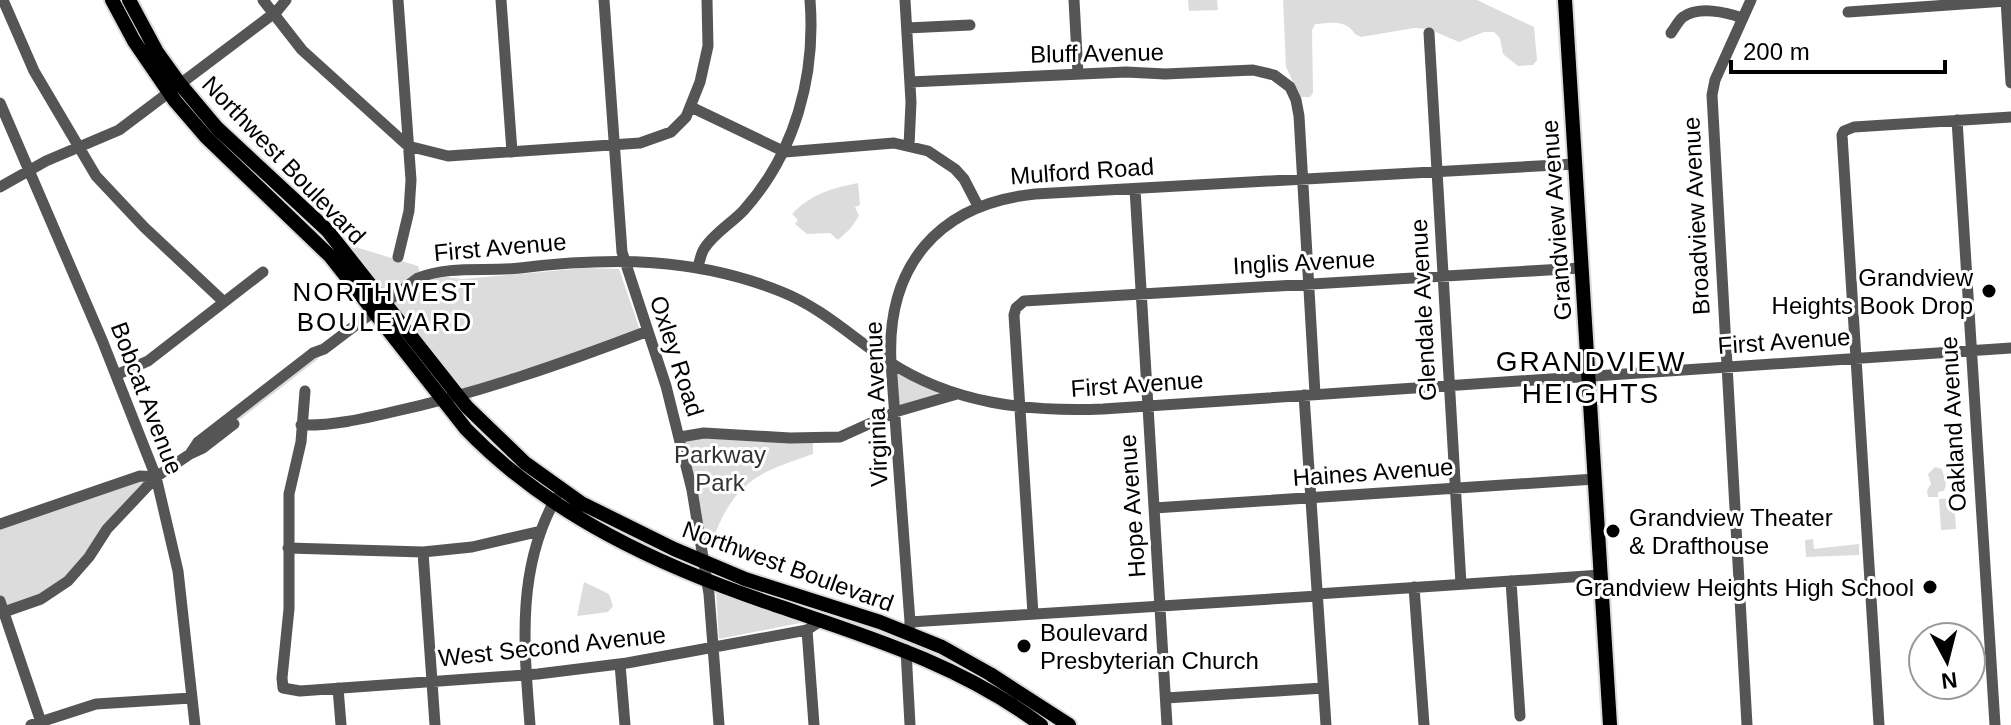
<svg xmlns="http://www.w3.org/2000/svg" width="2011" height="725" font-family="Arial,sans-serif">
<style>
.green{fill:#dcdcdc}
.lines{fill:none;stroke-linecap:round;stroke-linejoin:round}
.major-casing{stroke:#dbdbdb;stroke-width:18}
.minor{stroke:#555;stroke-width:11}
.major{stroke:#000;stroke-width:14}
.poi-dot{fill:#000;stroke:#fff;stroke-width:3}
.labels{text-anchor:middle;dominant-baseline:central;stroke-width:6;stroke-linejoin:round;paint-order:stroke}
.street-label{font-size:24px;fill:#000;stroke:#fff}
.poi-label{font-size:24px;fill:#000;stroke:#fff;text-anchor:end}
.park-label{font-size:24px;fill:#333;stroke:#fff}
.neighbourhood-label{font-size:26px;letter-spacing:2px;fill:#000;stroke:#fff}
.quarter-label{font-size:28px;letter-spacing:2px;fill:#000;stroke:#fff}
</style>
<rect width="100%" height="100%" fill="#fff"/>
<path class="green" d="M1188 0H1217L1218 10 1189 11Z
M1283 0H1477L1534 27 1537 60 1533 65 1518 66 1503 54 1500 38 1494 32H1484L1459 42 1429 29 1414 28 1361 37 1355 34C1345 19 1332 23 1315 24L1312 30 1313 93 1310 97H1300L1286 67Z
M858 183 860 205 855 207 859 216 850 229 838 240 830 233 807 234 795 224 798 220 792 214C811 194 832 188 858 183Z
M352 246 418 266 420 273 462 279 585 268 619 269 640 330 554 362 461 390 351 251Z
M324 349 318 359 203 448 198 442Z
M893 368 949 394 896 410Z
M710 437 813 442V454C754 474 734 482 711 544L707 545 685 441Z
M1935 467 1942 469 1946 484 1944 491 1938 492V497H1928L1927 490 1931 484 1928 474Z
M140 476 156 477 56 591 0 610V524Z
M1954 498 1956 529 1941 530 1939 499Z
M1813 539 1814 549 1859 544V555L1806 557 1805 540Z
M584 582 609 594 613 606 608 612 577 616Z
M716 592 800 623 719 639Z"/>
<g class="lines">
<g class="major-casing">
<path id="major" d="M112 0 134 41 175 101 206 137 330 256 466 429C550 516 662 567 775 605 869 637 961 665 1041 725
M129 0 157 52 180 84 217 128 327 230 467 407 525 463 581 503 674 549 745 579 880 622 942 647 990 674 1069 725
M1565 0 1610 725"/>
</g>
<path class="minor" d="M3 0 34 71 96 176 144 227 224 302
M263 0 302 50 408 146 448 156 640 143 671 132 686 117 700 82 708 46 707 0
M398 0 411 180 409 211 398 257
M501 0 512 152
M604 0 622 252 666 386 692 490 709 594 719 725
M905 0 911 102 909 146
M1074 0 1078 74
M2006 0 2011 83
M1848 12 2006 1
M907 28 970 25
M1429 33 1461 584
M1671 33C1675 28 1678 21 1683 17 1699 6 1726 12 1742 18
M910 82 1126 72 1165 74 1253 70 1274 75 1290 87 1296 100 1299 116 1315 394
M0 103 102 340 156 477 178 571 195 725
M691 107 785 152 894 143 928 151 955 169 964 179 978 206
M1957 120 1995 725
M0 187 46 161 119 130 277 11 286 0
M1135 189 1167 725
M698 266C700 261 701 253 704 249 713 234 732 223 744 210 795 153 816 76 810 0
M116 375 148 361 263 272
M305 391 301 442 289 494V609L282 678 283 688 300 691 538 674 627 663 807 630 822 620
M1304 395 1326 725
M301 425C332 426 362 419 392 412 479 393 564 363 648 331
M680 437 704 433 790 438 840 437 895 412 957 394
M190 454 198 442 313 353 324 349 418 278C450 265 487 272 520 268 611 257 696 257 782 292 822 308 853 338 888 361 953 404 1028 412 1103 409L2011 348
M1154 508 1595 479
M0 524 140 476 156 477
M288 548 423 552 472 547 541 531
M423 552 435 725
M1511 581 1520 716
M1414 587 1424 725
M1317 594 1601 575
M0 601 42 725
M4 612 41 599 68 581 89 557 107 529 156 477 190 454 203 448 234 424
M1033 614 1014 315 1016 308 1024 301 1581 268
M910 622 1318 596
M807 630 814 725
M909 634 910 622 891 363C886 266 938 204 1035 194L1575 164
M906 650 910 725
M620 664 625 725
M338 688 341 725
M1166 698 1323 688
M31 725 96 704 191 698
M530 725C524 647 516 569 556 498
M1747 725 1712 95 1715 80 1751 0
M1879 725 1842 135 1844 131 1854 127 2011 117"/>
<use href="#major" class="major"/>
</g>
<g class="poi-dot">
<circle cx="1989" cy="291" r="8"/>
<circle cx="1613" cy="531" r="8"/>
<circle cx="1930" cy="587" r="8"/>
<circle cx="1024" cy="646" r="8"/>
</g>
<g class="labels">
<g class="street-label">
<text transform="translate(1097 53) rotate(-1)">Bluff Avenue</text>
<text transform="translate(284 160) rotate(46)">Northwest Boulevard</text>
<text transform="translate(1082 171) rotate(-4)">Mulford Road</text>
<text transform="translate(1696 216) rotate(-93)">Broadview Avenue</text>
<text transform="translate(1556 220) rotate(-94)">Grandview Avenue</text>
<text transform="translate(500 247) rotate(-5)">First Avenue</text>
<text transform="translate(1304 262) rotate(-3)">Inglis Avenue</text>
<text transform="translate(1423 310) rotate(-93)">Glendale Avenue</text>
<text transform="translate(1784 341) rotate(-4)">First Avenue</text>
<text transform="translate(677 356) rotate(72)">Oxley Road</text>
<text transform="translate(1137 384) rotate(-4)">First Avenue</text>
<text transform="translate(147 398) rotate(69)">Bobcat Avenue</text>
<text transform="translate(876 404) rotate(-92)">Virginia Avenue</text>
<text transform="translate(1953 424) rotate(-93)">Oakland Avenue</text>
<text transform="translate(1373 472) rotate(-4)">Haines Avenue</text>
<text transform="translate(1132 506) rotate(-94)">Hope Avenue</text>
<text transform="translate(788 566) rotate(20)">Northwest Boulevard</text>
<text transform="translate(552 646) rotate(-6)">West Second Avenue</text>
</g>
<g class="poi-label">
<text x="1973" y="277">Grandview<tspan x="1973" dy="28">Heights Book Drop</tspan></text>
<text x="1629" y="517" text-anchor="start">Grandview Theater<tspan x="1629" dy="28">&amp; Drafthouse</tspan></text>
<text x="1914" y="587">Grandview Heights High School</text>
<text x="1040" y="632" text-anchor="start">Boulevard<tspan x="1040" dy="28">Presbyterian Church</tspan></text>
</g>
<g class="park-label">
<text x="720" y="454">Parkway<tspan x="720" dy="28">Park</tspan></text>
</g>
<g class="neighbourhood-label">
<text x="385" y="292">NORTHWEST<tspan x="385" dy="30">BOULEVARD</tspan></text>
</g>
<g class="quarter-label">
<text x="1591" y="361">GRANDVIEW<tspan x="1591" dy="32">HEIGHTS</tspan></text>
</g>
</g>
<g transform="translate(1947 661) rotate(173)"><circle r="38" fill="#ffffff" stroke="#999999" stroke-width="2"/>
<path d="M0-6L14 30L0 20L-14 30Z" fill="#000000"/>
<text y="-12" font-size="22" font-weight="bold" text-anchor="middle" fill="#000000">N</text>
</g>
<path d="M1731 60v12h214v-12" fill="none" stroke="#000000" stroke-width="4"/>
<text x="1743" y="60" font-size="24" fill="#000000" stroke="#ffffff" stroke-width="6" paint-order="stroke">200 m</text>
</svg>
